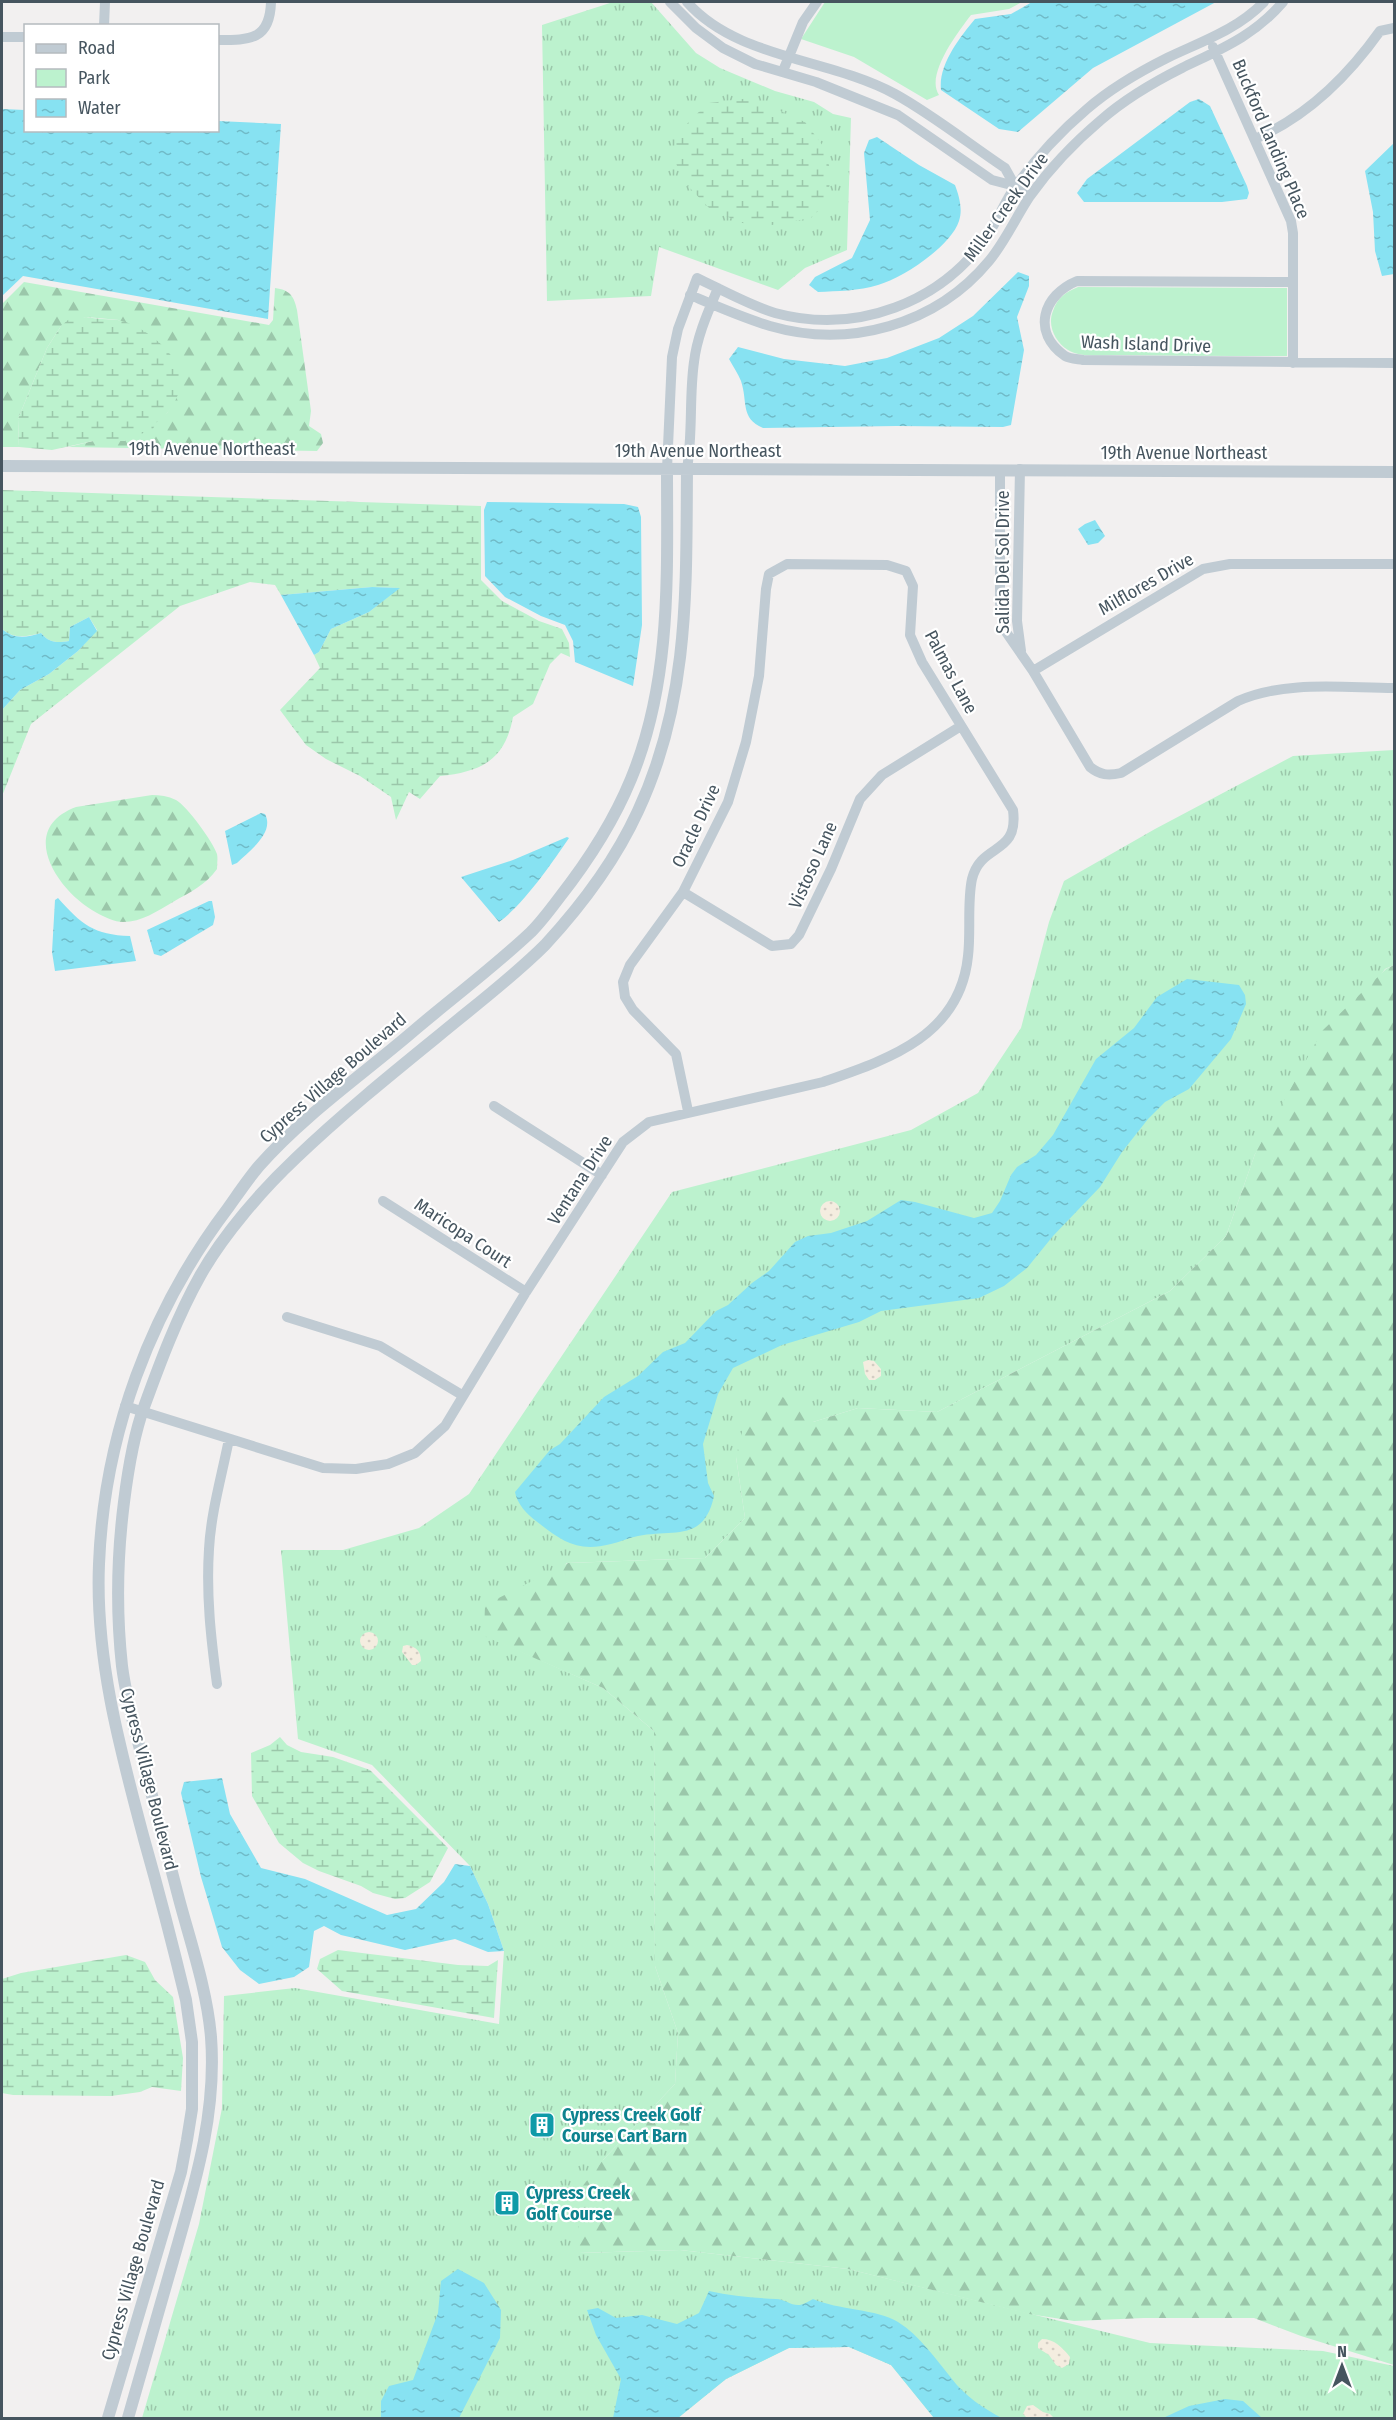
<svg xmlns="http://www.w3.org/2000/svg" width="1396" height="2420" font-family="'Fira Sans Condensed',sans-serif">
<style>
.grass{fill:url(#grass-tufts)}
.forest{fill:url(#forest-firs)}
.wetland{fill:url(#wetland-marsh)}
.sand{fill:url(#sand-dots)}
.green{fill:#bcf2ce}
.water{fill:url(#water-ripples)}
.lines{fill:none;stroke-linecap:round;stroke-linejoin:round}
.minor{stroke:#c0cbd3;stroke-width:10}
.tertiary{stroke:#c0cbd3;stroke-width:12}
.labels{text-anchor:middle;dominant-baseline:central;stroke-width:4.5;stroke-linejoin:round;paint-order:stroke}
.street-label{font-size:18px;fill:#46555f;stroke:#fff}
.culture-label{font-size:18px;font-weight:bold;fill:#0d838f;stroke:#fff;text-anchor:start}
</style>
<defs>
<pattern id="grass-tufts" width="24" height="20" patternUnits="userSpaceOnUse" patternTransform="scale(1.5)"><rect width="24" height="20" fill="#bcf2ce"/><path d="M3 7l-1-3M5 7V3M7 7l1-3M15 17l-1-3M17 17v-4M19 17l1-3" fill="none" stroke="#9bc7aa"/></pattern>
<pattern id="forest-firs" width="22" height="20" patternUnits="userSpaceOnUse" patternTransform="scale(1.5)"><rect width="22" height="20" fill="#bcf2ce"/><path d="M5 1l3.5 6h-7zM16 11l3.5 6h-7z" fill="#9bc7aa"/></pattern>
<pattern id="wetland-marsh" width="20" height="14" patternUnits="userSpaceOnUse" patternTransform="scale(1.5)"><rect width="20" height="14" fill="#bcf2ce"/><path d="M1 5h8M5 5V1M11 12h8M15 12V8" fill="none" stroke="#9bc7aa"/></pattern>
<pattern id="sand-dots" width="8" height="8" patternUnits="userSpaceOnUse" patternTransform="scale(1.5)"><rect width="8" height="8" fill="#f4ede0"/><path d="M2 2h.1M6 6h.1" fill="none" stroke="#d3cdc3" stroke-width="1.8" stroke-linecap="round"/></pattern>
<pattern id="water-ripples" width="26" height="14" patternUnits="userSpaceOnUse" patternTransform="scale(1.5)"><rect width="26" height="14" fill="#87e2f2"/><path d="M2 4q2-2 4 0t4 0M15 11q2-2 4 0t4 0" fill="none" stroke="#70bac7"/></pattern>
</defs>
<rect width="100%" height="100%" fill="#f2f0f0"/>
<path class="grass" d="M613 2H651L696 53 720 68 775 91 814 102 833 114 851 118 847 250 805 268 778 290 659 247 651 296 547 301 542 25Z
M1394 750V965L1385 969 1255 1154 1226 1236 1170 1291 937 1412 858 1408 813 1422 736 1457 745 1518 705 1558 567 1563 484 1635 603 1688 654 1731 655 1966 678 2033 675 2084 603 2160 580 2253 680 2250 848 2269 1150 2343 1323 2351 1394 2366V2418H934L891 2365 849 2347 789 2348 726 2379 678 2418H142L199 2224 222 2108 224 1996 295 1988 499 2024 504 1951 488 1904 470 1866 372 1765 298 1739 281 1550H343L419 1528 469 1494 672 1192 911 1130 978 1093 1021 1028 1049 922 1064 881 1155 829 1293 756Z"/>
<path class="forest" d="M24 282 269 325 273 320 275 288C290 290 294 296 297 310L311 411 309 426 321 434 323 443 317 451 68 447 93 441H124L167 413 172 405 119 320 86 317 61 326 47 348 18 419 19 447H2V304Z
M152 795C160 795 168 796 176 800 187 806 213 842 217 854 218 859 217 864 217 869 206 885 190 892 173 902 157 911 142 922 123 922 115 922 104 917 97 913 59 893 15 830 76 807Z
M1394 965V2365L1301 2336 1254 2318H1144L1074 2321 1029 2314 848 2269 680 2250 579 2253 578 2192 603 2160 675 2084 678 2033 655 1966 654 1731 603 1688 484 1636 485 1605 568 1563 705 1558 745 1518 736 1457 746 1416 777 1392 813 1422 858 1408 937 1412 1170 1291 1226 1236 1255 1154 1322 1031 1386 969Z"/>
<path class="wetland" d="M751 98 805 122 823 146 832 175 825 204 811 218 755 228 711 210 686 184 675 162V139L691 119 709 103Z
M86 317C97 319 108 319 118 320 144 325 187 358 180 387 179 395 173 406 168 412 162 420 157 418 153 429L124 441H93L52 450 19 447 18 419 47 348 61 326 68 320Z
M2 490 481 506V580L502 601 539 621 562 629 569 643 570 657 561 653 550 664 533 704 513 717C505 760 481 772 440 776L420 799 409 792 396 820 391 797 360 776 326 759 306 745 280 710 320 668 314 655 319 652 331 629 369 612 399 588 372 587 281 595 275 585 250 582 180 606 31 724 2 796V710L20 690 49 674 78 651 97 630 89 617 70 627 69 641C57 643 49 643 41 633 26 637 14 639 2 629Z
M280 1737 287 1745 301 1752 333 1757 370 1770 448 1848 430 1882 405 1898 395 1899 373 1893 361 1886 319 1871 303 1863 279 1843 252 1796 251 1753 270 1745Z
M338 1950 458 1965 488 1966 498 1960 494 2018 342 1991 317 1969 320 1959Z
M126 1955 145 1962 155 1980 173 1997 183 2058 181 2091 152 2087 140 2092 111 2096 13 2095 2 2093V1979L21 1973Z"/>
<path class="sand" d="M820 1211a10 10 0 1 1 20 0a10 10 0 1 1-20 0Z
M868 1360 874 1361 881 1369V1376L875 1380H869L865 1374 863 1362Z
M360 1641a9 9 0 1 1 18 0a9 9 0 1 1-18 0Z
M407 1645C416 1647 421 1651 421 1661L416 1665H412L402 1652 403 1646Z
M1042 2339C1054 2339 1062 2347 1070 2357L1069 2364 1062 2368 1056 2365 1049 2355 1038 2348V2343Z
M1033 2405 1043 2412 1050 2414 1054 2418H1027L1023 2414 1027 2406Z"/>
<path class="green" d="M825 2H1022L1009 9 971 15C958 32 925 75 939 95L927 100 854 57 801 39Z
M1078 287 1287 288V356C1231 356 1174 356 1118 355 1104 355 1080 358 1068 350 1055 342 1047 325 1053 311 1057 298 1066 292 1078 287Z"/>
<path class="water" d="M1032 2H1216L1093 68 1018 132 999 129 941 90C938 65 960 37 975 19L1011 14Z
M1199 99 1210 106 1247 186 1249 193 1247 199 1222 202H1084L1077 193 1087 179 1190 102Z
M2 109 25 110 26 130H218V121L281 124 268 319 23 276 2 296Z
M877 137 919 165 955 185C959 196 963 209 959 221 951 246 903 278 878 285 859 291 837 291 818 292L809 285 815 277 852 258 870 220 864 153 869 140Z
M1394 143V274L1382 276 1375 251 1373 212 1365 171Z
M1018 272 1029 276V286L1017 317 1024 350 1011 425 1003 427 897 426 763 428C740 418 748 402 741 381 738 374 733 366 729 359L738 347 784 359 845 366 887 358 939 338 973 316Z
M487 502 624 504 638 507 641 517 642 625 633 686 575 662 573 641 565 625 541 616 505 597 485 576 484 510Z
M1095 520 1105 536 1098 543 1088 545 1078 529 1085 524Z
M372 587 400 588 369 612 331 629 319 652 314 655 281 595Z
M89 617 97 631 78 651 49 674 20 690 2 710V629C14 639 25 638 41 633 49 643 57 643 69 641L70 627Z
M261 813 265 814C275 833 249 851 237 863L232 865 225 831Z
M567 837 569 838C552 863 523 905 499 922L461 877 513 860Z
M58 898C81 924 94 935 130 936L136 961 55 971 52 952 55 900Z
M209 901H212L215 917 213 925 161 956 154 954 147 930Z
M1187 979 1239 985 1245 995 1246 1004 1231 1039 1189 1089 1165 1102 1148 1119 1122 1152 1100 1187 1053 1236 1027 1268 1004 1286 979 1298 881 1311 859 1322 782 1345 733 1368 718 1394 703 1444 708 1483 714 1496C704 1543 672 1529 638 1536 628 1538 620 1542 611 1544 577 1553 562 1541 536 1521 527 1514 517 1504 515 1492L550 1450 560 1444 604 1397 638 1376 663 1352 685 1343 716 1311 728 1305 752 1283 769 1271 795 1242 808 1236 831 1233 867 1221 901 1200 915 1202 974 1218 992 1213 1000 1201 1011 1175 1017 1167 1036 1155 1053 1135 1096 1059 1134 1028 1157 997Z
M222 1778 230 1814 261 1868 305 1879 387 1915 416 1909 444 1882 455 1864 470 1866 488 1904 504 1951 488 1952 455 1939 405 1950 341 1935 324 1926 314 1931 309 1967 294 1977 259 1984 240 1970 222 1947 201 1877 181 1793 184 1782Z
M458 2269 484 2283 501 2310 500 2338 459 2418H381V2401L389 2386 413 2380 438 2313 441 2281Z
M709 2291C731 2296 755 2298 776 2299 785 2299 791 2306 800 2305 804 2304 809 2301 813 2299 838 2310 877 2309 898 2322 920 2336 935 2358 952 2379 964 2395 984 2409 1002 2418H934L891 2365 849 2347 789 2348 726 2379 678 2418H613L621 2379 596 2335 587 2310 598 2308 616 2318 642 2315 677 2324 699 2313Z
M1225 2399 1243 2401 1262 2418H1163L1189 2406Z"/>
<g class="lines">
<path class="minor" d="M670 2 696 28 723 48 755 64 816 82 898 115 992 180 1015 186 1030 196
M687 2C737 59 829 58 895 94 933 115 969 144 1005 168L1015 186
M104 26 105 2
M2 37H26
M218 40C250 40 270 40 271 2
M1213 47 1291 221 1293 233V363
M783 71 803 22 817 2
M1255 139C1306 117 1348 76 1380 31L1394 28
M1293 282 1077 281C1043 295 1031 332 1065 356 1070 359 1078 359 1083 360L1394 363
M690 295C716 306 743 318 770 326 849 349 936 325 989 261 1005 242 1016 217 1030 196 1050 168 1075 142 1101 120 1125 99 1154 82 1182 68 1221 49 1254 36 1283 2
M667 469 672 357 678 329 697 278C720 289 751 306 775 313 856 335 943 303 989 233 999 218 1005 200 1016 186 1036 158 1061 131 1087 109 1110 89 1139 72 1167 58 1200 42 1237 30 1264 2
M687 469C693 433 689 397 694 362 697 336 708 312 718 288
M1020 469 1017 621 1021 651
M1000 470V604L1006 632 1033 671 1090 767C1100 775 1108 776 1121 773L1238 701C1285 680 1344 688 1394 688
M1033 671 1203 569 1230 564H1394
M683 892 772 946 791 944 799 935 831 869 860 799 882 775 961 726
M494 1106 602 1175
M383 1201 526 1292
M287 1317 380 1346 462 1395
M125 1406 323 1468 356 1469 388 1464 415 1453 445 1426 526 1292 623 1142 649 1122 823 1082C889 1059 960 1036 968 956 971 932 967 902 972 879 981 842 1019 856 1013 810L922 662 910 635 913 586 906 571 887 565 787 564 769 574 766 589 759 676 746 742 728 802 683 892 630 965 623 982 625 997 633 1010 676 1054 688 1111
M217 1684C211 1639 206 1595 209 1549 211 1512 222 1475 229 1439"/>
<path class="tertiary" d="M2 466 1394 472
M108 2418 181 2172 187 2140 192 2109V2042L186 2000C173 1946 159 1892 144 1839 120 1749 95 1658 99 1564 104 1435 150 1311 228 1208 238 1194 248 1179 259 1166 305 1114 365 1073 417 1028 455 996 495 966 531 932 541 922 550 910 559 898 588 861 613 823 631 779 672 680 667 574 667 469
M128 2418C143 2366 158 2314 173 2261 194 2187 217 2115 211 2037 207 1990 191 1944 179 1899 167 1853 155 1807 143 1761 135 1730 126 1698 122 1666 116 1611 117 1557 124 1502 128 1470 133 1437 144 1407 160 1363 177 1317 200 1276 223 1235 262 1190 296 1158 341 1115 389 1076 437 1037 473 1007 512 978 545 945 581 906 616 859 638 811 690 700 686 587 687 469"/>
</g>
<defs>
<g id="building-square" transform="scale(1.35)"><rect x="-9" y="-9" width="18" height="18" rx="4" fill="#0f9aa8" stroke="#fff"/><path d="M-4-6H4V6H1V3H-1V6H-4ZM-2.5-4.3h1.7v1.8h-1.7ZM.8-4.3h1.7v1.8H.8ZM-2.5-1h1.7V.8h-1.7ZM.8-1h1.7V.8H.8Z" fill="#fff"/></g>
</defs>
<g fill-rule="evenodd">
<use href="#building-square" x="542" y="2125"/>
<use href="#building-square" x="507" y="2203"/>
</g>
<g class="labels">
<g class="street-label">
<text transform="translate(1271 139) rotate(67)">Buckford Landing Place</text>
<text transform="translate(1006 207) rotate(-54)">Miller Creek Drive</text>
<text transform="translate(1146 344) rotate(2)">Wash Island Drive</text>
<text x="212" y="449">19th Avenue Northeast</text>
<text x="698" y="451">19th Avenue Northeast</text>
<text x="1184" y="453">19th Avenue Northeast</text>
<text transform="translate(1003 562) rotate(-90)">Salida Del Sol Drive</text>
<text transform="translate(1146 584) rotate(-30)">Milflores Drive</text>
<text transform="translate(951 672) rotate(62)">Palmas Lane</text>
<text transform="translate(696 826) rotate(-65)">Oracle Drive</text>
<text transform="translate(813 865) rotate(-66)">Vistoso Lane</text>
<text transform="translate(333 1078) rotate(-41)">Cypress Village Boulevard</text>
<text transform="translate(580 1180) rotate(-57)">Ventana Drive</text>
<text transform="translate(463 1233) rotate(33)">Maricopa Court</text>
<text transform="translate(149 1779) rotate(76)">Cypress Village Boulevard</text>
<text transform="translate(133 2270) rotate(-74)">Cypress Village Boulevard</text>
</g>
<g class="culture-label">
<text x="562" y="2115">Cypress Creek Golf<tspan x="562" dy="21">Course Cart Barn</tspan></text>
<text x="526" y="2193">Cypress Creek<tspan x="526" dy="21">Golf Course</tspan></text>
</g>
</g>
<rect width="1396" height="2420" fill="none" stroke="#46555f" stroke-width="6"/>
<rect x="24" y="24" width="195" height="108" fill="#ffffff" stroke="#b5bbbf" stroke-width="1.5"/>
<rect x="36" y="44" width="30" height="9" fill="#c0cbd3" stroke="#b5bbbf" stroke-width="1.5"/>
<text x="78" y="54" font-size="18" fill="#46555f">Road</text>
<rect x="36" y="69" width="30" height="18" fill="#bcf2ce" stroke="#b5bbbf" stroke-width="1.5"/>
<text x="78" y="84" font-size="18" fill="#46555f">Park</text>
<rect x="36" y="99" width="30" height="18" fill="url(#water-ripples)" stroke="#b5bbbf" stroke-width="1.5"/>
<text x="78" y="114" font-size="18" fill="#46555f">Water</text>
<g transform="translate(1342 2366)" stroke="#ffffff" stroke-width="4.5" paint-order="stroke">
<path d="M0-4.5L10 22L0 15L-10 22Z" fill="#46555f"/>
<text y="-9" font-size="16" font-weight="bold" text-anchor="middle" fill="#46555f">N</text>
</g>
</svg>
